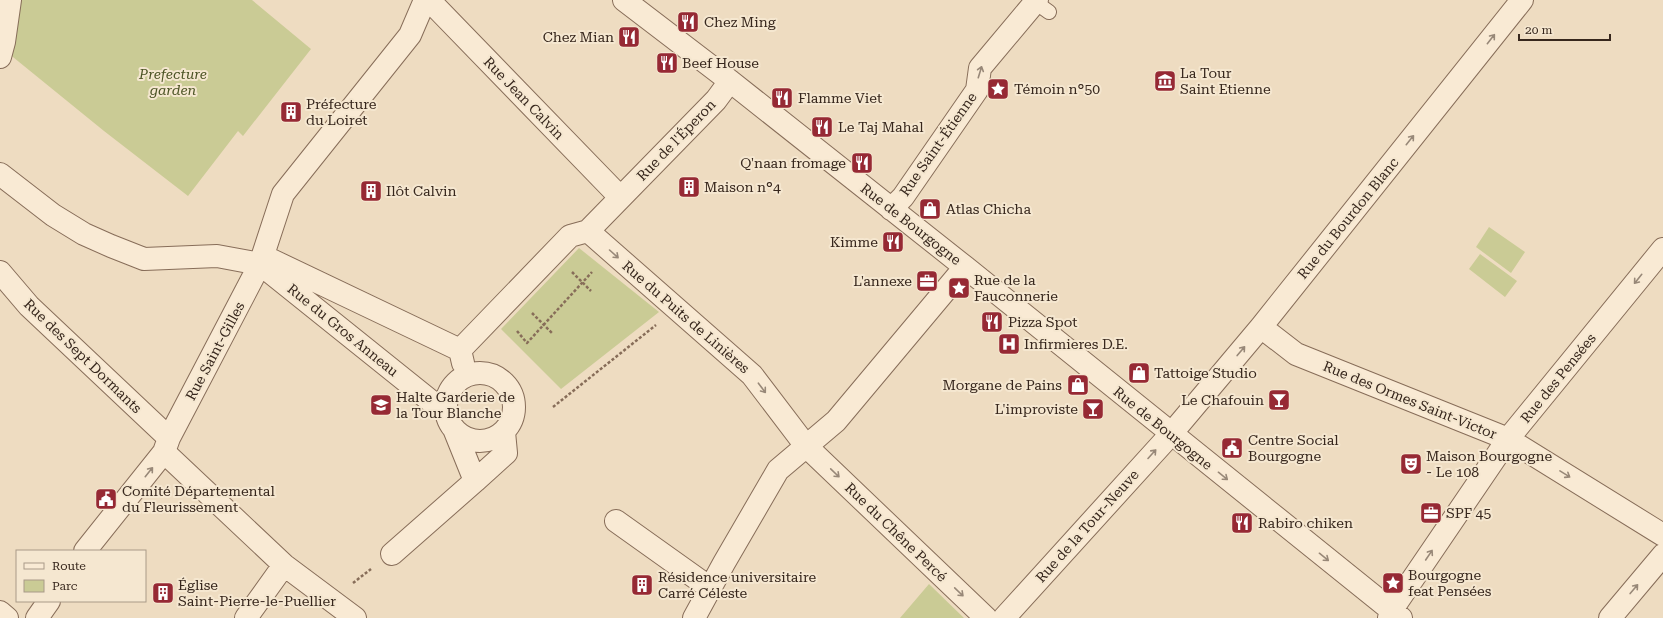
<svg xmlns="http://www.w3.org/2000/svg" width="1663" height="618" font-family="'Roboto Serif',serif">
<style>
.green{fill:#cacb95}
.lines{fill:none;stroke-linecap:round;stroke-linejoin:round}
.lane-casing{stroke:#876d59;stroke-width:16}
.street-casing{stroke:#876d59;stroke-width:24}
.path{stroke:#876d59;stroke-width:2.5;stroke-dasharray:3 2;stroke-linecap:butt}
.lane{stroke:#f9ead4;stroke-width:14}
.street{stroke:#f9ead4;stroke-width:22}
.oneway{stroke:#988878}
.labels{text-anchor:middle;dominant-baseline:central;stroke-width:4;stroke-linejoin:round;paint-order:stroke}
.poi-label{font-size:14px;fill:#37271d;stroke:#f5e7d0;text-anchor:start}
.park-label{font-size:14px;font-style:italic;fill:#4b5324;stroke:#f5e7d0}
.street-label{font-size:14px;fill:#37271d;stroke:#f5e7d0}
</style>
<rect width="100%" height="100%" fill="#eedcc1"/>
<path class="green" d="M16 0H252L311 49 243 136 238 131 188 196 104 131 8 53Z
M1489 227 1525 252 1511 273 1476 247Z
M579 248 659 312 561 389 501 329Z
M1480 254 1517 281 1505 297 1469 269Z
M929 584 964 618H900Z"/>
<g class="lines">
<g class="lane-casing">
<path id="lane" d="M1035 2 1049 12"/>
</g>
<g class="street-casing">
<path id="street" d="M429 0 620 197
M624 0 730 81 965 267 1401 618
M0 57 4 42 10 0
M730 81 716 100 588 231 752 375 806 446 986 618
M0 174 53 215 84 234 111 246 144 259 217 256 260 264 432 402 446 405
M891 209 903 197 977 90 980 68 1037 0
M263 256 460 350
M0 272 29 306 169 438
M1261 327 1296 354 1508 439 1663 535
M463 363 460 350 570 236 588 231
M446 407a34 34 0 1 1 68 0a34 34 0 1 1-68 0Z
M475 481 506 453 504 432
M616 521 710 588
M85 551 164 452
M392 554 475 481 454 429
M0 612 7 618
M37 618 49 601
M246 618 284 565
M355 618 284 565 164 452 169 438 260 264 283 194 410 35 425 0
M694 618 724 563 778 470 836 421 965 267
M1004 618 1171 434 1261 327 1522 0
M1389 618 1391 611 1508 439 1663 249
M1610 618 1663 555"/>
</g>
<path class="path" d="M572 272 591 291
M532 313 552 333
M517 331 527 343 592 272
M553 407 656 325
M353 583 371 569"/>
<use href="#lane" class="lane"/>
<use href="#street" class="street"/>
</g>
<defs><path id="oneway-shaft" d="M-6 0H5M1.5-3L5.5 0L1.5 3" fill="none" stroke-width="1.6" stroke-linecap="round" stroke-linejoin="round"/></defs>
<g class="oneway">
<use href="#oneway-shaft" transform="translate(1491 39) rotate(-52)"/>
<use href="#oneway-shaft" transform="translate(980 72) rotate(-73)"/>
<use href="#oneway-shaft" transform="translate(1410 140) rotate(-51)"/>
<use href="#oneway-shaft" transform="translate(614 254) rotate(42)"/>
<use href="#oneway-shaft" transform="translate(1638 279) rotate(129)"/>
<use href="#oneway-shaft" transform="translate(1241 351) rotate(-50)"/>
<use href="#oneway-shaft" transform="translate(762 388) rotate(53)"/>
<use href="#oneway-shaft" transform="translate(1152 454) rotate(-48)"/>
<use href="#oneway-shaft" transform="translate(149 472) rotate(-51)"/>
<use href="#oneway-shaft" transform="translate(835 473) rotate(44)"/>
<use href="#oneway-shaft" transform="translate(1565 474) rotate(32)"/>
<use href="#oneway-shaft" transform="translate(1223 476) rotate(39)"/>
<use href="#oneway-shaft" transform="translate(1429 555) rotate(-56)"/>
<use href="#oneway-shaft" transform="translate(1324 557) rotate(39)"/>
<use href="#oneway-shaft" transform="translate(1634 589) rotate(-50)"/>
<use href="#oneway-shaft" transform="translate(959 592) rotate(44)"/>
</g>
<defs>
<g id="restaurant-square" transform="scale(1.15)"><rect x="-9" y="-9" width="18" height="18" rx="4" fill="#962934" stroke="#f5e7d0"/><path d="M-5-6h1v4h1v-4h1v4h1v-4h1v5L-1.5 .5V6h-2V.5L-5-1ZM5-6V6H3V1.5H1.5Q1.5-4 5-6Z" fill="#fff"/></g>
<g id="museum-square" transform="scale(1.15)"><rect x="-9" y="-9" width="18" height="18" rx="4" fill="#962934" stroke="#f5e7d0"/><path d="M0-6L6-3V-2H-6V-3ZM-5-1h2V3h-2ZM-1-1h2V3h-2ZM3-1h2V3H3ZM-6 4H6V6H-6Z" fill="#fff"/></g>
<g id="sight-square" transform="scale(1.15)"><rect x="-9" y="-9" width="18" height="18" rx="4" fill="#962934" stroke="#f5e7d0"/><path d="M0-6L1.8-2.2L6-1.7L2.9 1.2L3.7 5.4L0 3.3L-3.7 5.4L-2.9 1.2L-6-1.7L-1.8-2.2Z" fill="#fff"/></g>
<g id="building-square" transform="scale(1.15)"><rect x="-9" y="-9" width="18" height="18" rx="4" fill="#962934" stroke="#f5e7d0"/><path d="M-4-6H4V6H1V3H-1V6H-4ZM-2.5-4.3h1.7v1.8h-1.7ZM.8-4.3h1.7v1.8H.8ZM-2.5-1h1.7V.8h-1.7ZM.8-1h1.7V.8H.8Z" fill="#fff"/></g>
<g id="shop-square" transform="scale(1.15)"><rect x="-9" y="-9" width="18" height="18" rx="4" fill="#962934" stroke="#f5e7d0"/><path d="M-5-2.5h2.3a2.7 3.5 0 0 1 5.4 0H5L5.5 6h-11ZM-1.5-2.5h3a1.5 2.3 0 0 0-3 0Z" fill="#fff"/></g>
<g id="office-square" transform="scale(1.15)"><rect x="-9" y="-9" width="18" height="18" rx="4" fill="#962934" stroke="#f5e7d0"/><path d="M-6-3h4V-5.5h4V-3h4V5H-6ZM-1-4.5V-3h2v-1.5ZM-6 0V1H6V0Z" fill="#fff"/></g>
<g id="hospital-square" transform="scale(1.15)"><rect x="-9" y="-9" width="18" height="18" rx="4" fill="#962934" stroke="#f5e7d0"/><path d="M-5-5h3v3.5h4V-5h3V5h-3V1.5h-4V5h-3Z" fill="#fff"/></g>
<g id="bar-square" transform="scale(1.15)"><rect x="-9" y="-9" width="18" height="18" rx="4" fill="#962934" stroke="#f5e7d0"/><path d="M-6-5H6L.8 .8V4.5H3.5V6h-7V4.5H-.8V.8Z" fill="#fff"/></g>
<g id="school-square" transform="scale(1.15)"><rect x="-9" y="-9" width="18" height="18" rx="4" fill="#962934" stroke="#f5e7d0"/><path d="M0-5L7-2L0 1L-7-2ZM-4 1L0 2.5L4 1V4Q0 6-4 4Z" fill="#fff"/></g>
<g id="civic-square" transform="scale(1.15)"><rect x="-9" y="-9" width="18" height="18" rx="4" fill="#962934" stroke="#f5e7d0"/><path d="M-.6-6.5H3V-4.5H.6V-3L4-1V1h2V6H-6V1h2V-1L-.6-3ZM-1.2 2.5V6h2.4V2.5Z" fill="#fff"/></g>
<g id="theatre-square" transform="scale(1.15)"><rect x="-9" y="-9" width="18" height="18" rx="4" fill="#962934" stroke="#f5e7d0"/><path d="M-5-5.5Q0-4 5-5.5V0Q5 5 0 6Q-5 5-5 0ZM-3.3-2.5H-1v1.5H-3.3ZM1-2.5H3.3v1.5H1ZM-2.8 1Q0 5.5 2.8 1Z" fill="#fff"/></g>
</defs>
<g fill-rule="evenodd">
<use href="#restaurant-square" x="688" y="22"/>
<use href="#restaurant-square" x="629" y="37"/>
<use href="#restaurant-square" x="667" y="63"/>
<use href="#museum-square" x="1165" y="81"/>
<use href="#sight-square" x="998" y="89"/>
<use href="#restaurant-square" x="782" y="98"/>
<use href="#building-square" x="291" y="112"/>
<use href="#restaurant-square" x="822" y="127"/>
<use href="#restaurant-square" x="862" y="163"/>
<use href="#building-square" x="689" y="187"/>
<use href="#building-square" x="371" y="191"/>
<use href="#shop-square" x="930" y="209"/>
<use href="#restaurant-square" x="893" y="242"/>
<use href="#office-square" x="927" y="281"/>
<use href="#sight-square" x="959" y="288"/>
<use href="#restaurant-square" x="992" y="322"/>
<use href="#hospital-square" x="1009" y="344"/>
<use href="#shop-square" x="1139" y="373"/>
<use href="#shop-square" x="1078" y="385"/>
<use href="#bar-square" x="1279" y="400"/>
<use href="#school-square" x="381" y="405"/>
<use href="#bar-square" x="1093" y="409"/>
<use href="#civic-square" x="1232" y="448"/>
<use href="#theatre-square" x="1411" y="464"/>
<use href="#civic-square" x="106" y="499"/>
<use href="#office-square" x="1431" y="513"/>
<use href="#restaurant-square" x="1242" y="523"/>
<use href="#sight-square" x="1393" y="583"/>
<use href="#building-square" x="642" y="585"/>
<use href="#building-square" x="163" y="593"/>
</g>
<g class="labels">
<g class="poi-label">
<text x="704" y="22">Chez Ming</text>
<text x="614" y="37" text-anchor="end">Chez Mian</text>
<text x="682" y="63">Beef House</text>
<text x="1180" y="73">La Tour<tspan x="1180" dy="16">Saint Etienne</tspan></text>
<text x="1014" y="89">Témoin n°50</text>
<text x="798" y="98">Flamme Viet</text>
<text x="306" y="104">Préfecture<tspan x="306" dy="16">du Loiret</tspan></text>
<text x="838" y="127">Le Taj Mahal</text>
<text x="846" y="163" text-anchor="end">Q'naan fromage</text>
<text x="704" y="187">Maison n°4</text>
<text x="386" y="191">Ilôt Calvin</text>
<text x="946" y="209">Atlas Chicha</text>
<text x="878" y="242" text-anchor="end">Kimme</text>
<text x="974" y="280">Rue de la<tspan x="974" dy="16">Fauconnerie</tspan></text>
<text x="912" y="281" text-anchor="end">L'annexe</text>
<text x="1008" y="322">Pizza Spot</text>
<text x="1024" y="344">Infirmieres D.E.</text>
<text x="1154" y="373">Tattoige Studio</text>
<text x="1062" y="385" text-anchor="end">Morgane de Pains</text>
<text x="396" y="397">Halte Garderie de<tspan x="396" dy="16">la Tour Blanche</tspan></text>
<text x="1264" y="400" text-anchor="end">Le Chafouin</text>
<text x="1078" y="409" text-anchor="end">L'improviste</text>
<text x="1248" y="440">Centre Social<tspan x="1248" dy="16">Bourgogne</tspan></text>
<text x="1426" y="456">Maison Bourgogne<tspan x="1426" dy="16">- Le 108</tspan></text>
<text x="122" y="491">Comité Départemental<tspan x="122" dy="16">du Fleurissement</tspan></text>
<text x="1446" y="513">SPF 45</text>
<text x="1258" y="523">Rabiro chiken</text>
<text x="1408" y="575">Bourgogne<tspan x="1408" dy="16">feat Pensées</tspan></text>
<text x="658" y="577">Résidence universitaire<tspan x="658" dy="16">Carré Céleste</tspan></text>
<text x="178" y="585">Église<tspan x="178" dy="16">Saint-Pierre-le-Puellier</tspan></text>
</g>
<g class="park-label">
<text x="173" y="74">Prefecture<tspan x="173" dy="16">garden</tspan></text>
</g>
<g class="street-label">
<text transform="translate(524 98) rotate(46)">Rue Jean Calvin</text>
<text transform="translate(676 140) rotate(-46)">Rue de l'Éperon</text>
<text transform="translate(938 144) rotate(-55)">Rue Saint-Étienne</text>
<text transform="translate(1348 218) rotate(-51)">Rue du Bourdon Blanc</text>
<text transform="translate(911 224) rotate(38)">Rue de Bourgogne</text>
<text transform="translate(686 317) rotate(41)">Rue du Puits de Linières</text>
<text transform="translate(343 330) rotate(39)">Rue du Gros Anneau</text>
<text transform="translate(215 351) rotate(-62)">Rue Saint-Gilles</text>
<text transform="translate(83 356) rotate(44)">Rue des Sept Dormants</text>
<text transform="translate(1558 378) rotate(-51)">Rue des Pensées</text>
<text transform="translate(1410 400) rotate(22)">Rue des Ormes Saint-Victor</text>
<text transform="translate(1163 428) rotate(39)">Rue de Bourgogne</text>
<text transform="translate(1087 526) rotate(-48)">Rue de la Tour-Neuve</text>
<text transform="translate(896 532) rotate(44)">Rue du Chêne Percé</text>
</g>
</g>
<rect x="16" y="550" width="130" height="52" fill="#f5e7d0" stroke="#a99a88"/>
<rect x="24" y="563" width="20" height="6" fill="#f9ead4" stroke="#a99a88"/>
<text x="52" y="570" font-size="12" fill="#37271d">Route</text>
<rect x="24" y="580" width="20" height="12" fill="#cacb95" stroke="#a99a88"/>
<text x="52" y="590" font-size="12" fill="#37271d">Parc</text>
<path d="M1519 34v6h91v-6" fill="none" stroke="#37271d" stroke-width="2"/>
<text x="1525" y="34" font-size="12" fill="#37271d" stroke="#f5e7d0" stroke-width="3" paint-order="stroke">20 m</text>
</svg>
